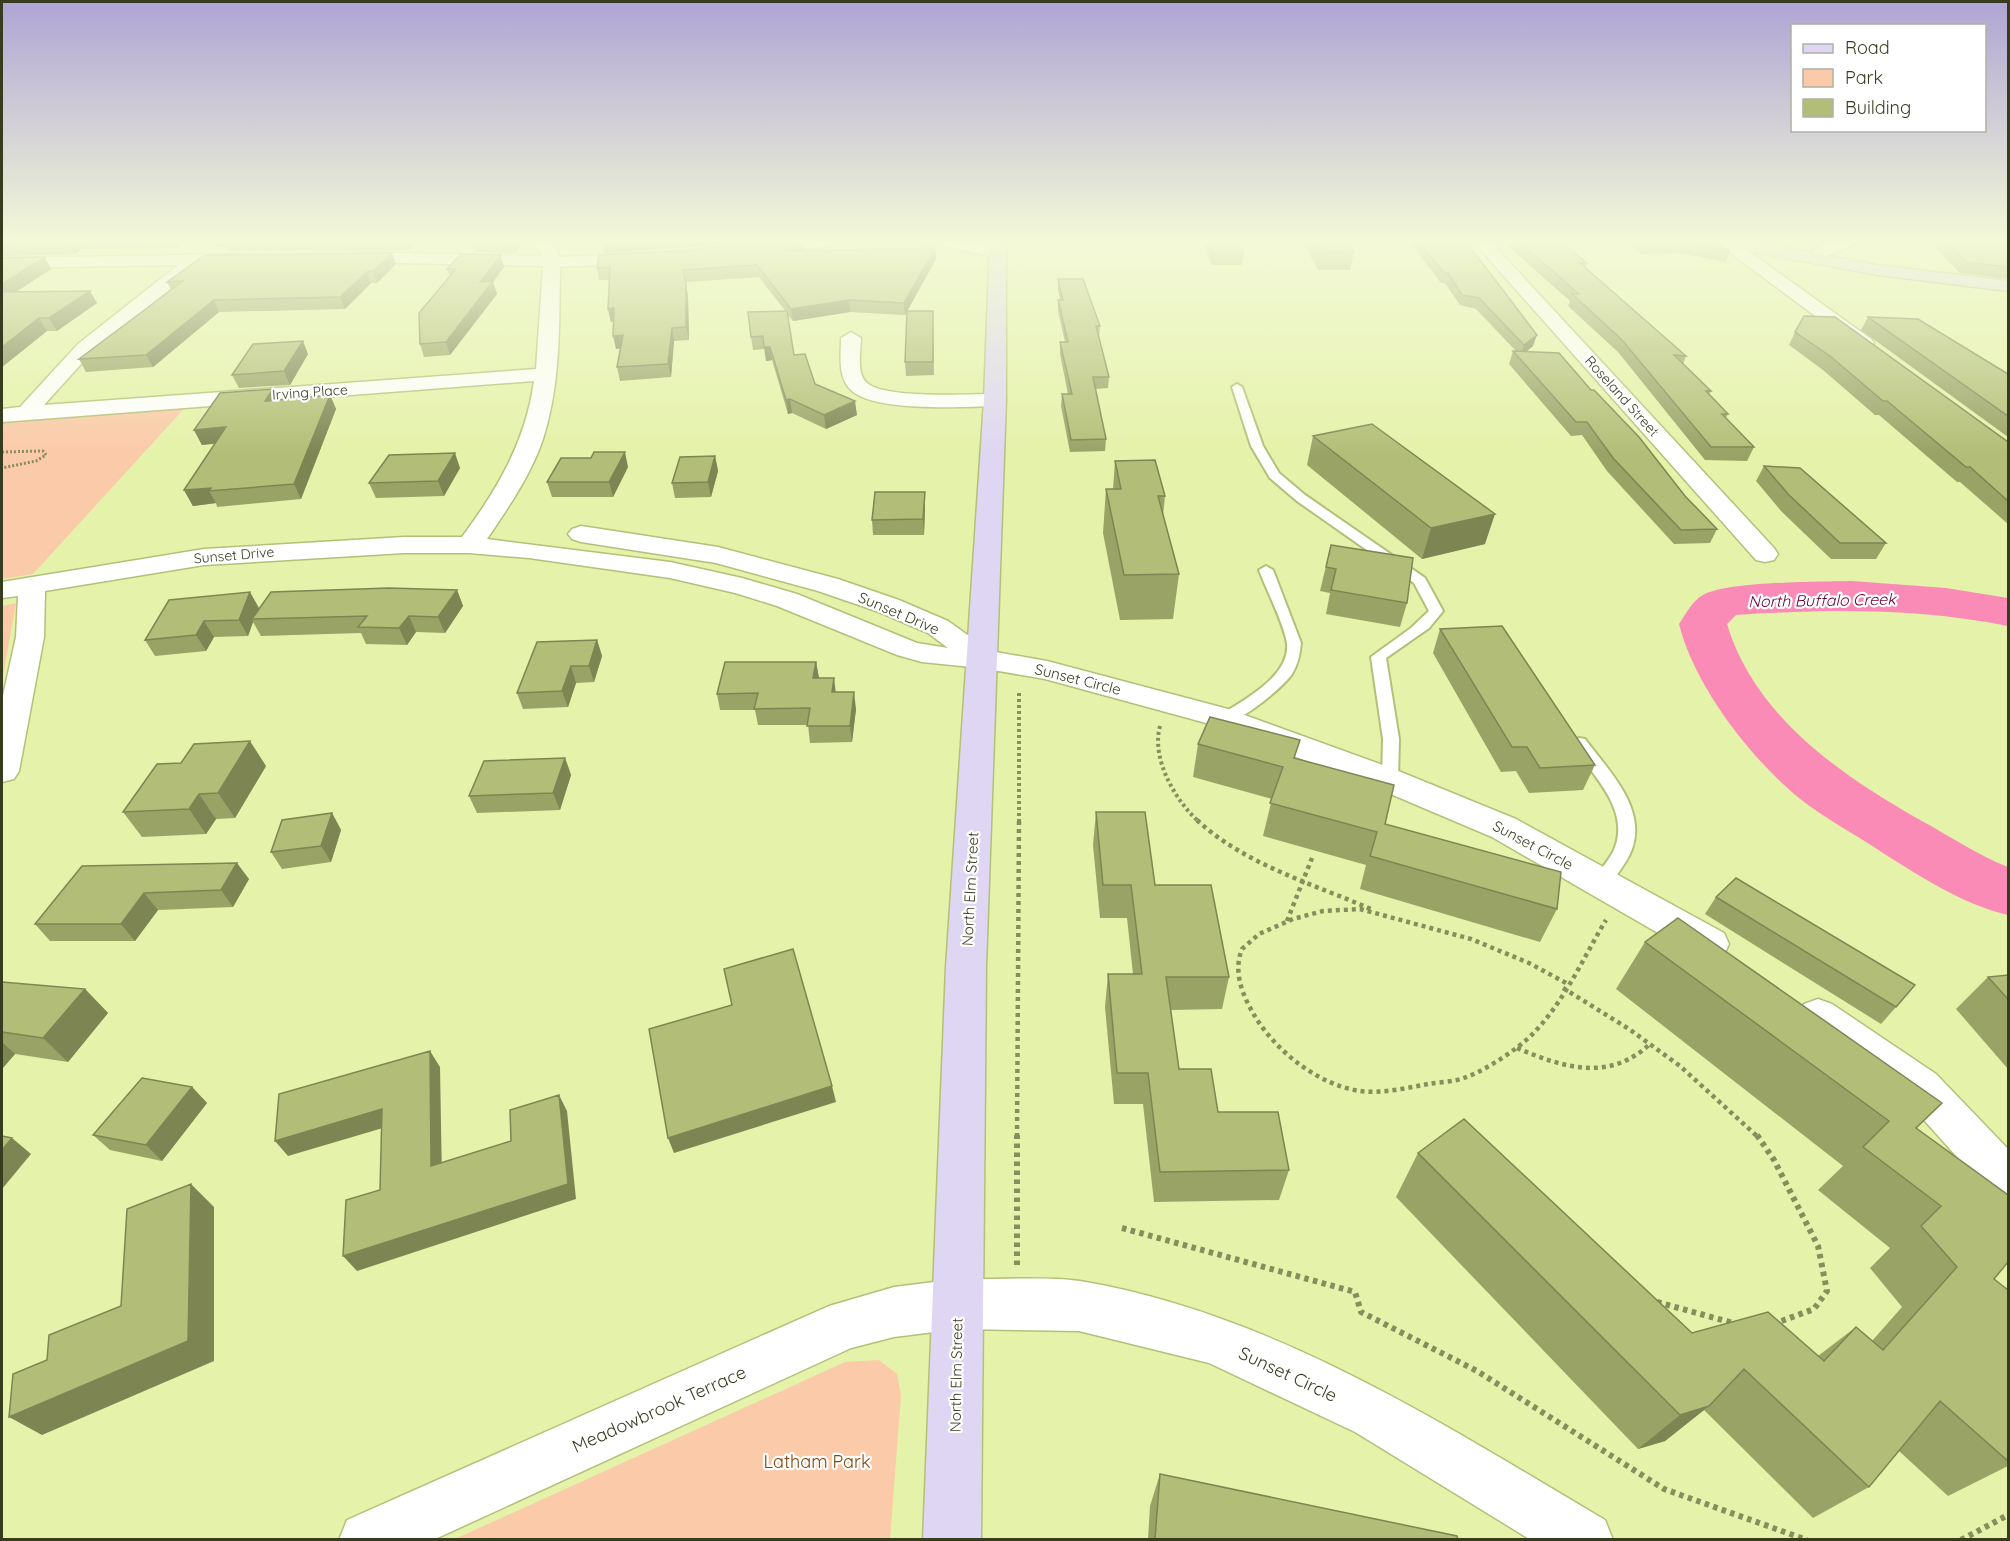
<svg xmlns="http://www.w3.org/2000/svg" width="2010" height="1541" font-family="Quicksand,sans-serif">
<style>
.green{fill:#fbcaa8}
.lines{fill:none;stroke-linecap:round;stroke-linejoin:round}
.river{fill:#fa8bb6;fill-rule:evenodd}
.lane-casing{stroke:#b4c079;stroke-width:4}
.street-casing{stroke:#b4c079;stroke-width:3}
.secondary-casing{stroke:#b4c079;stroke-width:3}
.path-far3{stroke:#868e5d;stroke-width:3;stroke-dasharray:2 2;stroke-linecap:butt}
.path-far2{stroke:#868e5d;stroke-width:4;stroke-dasharray:3 3;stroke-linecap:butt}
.path-far1{stroke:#868e5d;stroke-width:4.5;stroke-dasharray:4 4;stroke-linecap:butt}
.path{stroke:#868e5d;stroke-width:6;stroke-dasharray:4.5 4.5;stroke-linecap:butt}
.lane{fill:#fff;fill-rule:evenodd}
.street{fill:#fff;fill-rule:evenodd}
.secondary{fill:#dfd6f3;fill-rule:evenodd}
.wall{fill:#99a366}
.shaded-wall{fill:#7d8553}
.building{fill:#b2be77;stroke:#7d8553;stroke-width:1.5}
.labels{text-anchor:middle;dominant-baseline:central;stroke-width:4.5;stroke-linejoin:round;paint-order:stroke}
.far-street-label{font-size:14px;fill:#383c1f;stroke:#fff}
.street-label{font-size:15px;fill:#383c1f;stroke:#fff}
.water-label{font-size:16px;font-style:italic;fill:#670038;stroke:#fff}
.near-street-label{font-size:18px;fill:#383c1f;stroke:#fff}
.near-park-label{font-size:18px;fill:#80440d;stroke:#fff}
</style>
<rect width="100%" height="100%" fill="#e5f2a9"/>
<path class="green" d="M192 400 33 574 2 579V418Z
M16 603 2 682V606Z
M879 1360 897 1374 901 1395 890 1539H455L845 1362Z"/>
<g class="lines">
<path class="river" d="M1852 581 1946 588 2008 598V626C1915 608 1830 609 1736 615L1727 624C1755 717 1841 775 1920 820 1950 836 1977 855 2008 867V915C1962 904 1923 878 1883 853 1855 834 1825 819 1799 798 1750 758 1694 685 1679 624 1686 614 1692 601 1703 595 1729 581 1819 582 1852 581Z"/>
<g class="lane-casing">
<path id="lane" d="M1237 384 1242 387 1263 446 1279 473 1305 495 1425 578 1443 611 1429 628 1386 658 1399 739 1398 780 1396 784H1384L1382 780 1383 739 1371 657 1411 628 1429 611 1414 583 1297 501 1270 478 1251 446 1232 387Z
M1266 566 1273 570 1301 643C1300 654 1298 664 1292 674 1283 687 1236 727 1220 723L1218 719 1220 715C1243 701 1290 676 1287 644 1285 626 1266 589 1259 570Z
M1579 738 1585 739C1607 769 1647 807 1632 849 1627 863 1616 875 1607 888H1595L1592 883C1598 872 1607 863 1613 852 1633 810 1591 774 1571 743Z"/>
</g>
<g class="street-casing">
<path id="street" d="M545 239 555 245 559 257 642 253 650 258 642 263 560 267C559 325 561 383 543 439 531 475 508 508 487 539L670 562 742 578 797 594 917 643 948 648 928 633 879 612 818 591 716 563 581 542 572 539 568 534 572 529 581 526 718 547 838 579 899 600 948 621 990 651 1047 661 1228 709 1391 768 1516 819 1724 933 1729 944 1724 955 1710 959 1696 955 1492 837 1367 784 1206 723 1045 679 981 668 922 662 897 655 777 606 735 593 670 578 529 558 469 553H404L204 565 45 591 44 637 19 771 14 779 2 782V700L16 637 18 596 2 598V582L204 549 404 537H462C497 490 526 441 534 381L2 422V409L20 407 78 344 178 265 2 268V258L243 254 251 259 243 264 200 265 92 352 44 405 536 369 543 266 349 262 341 257 349 252 542 256 534 243 536 240Z
M803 239H852L844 244 759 254 751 249 759 244Z
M923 239H954L1004 249 1006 253 998 258 925 242Z
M1471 239H1488L1774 548 1778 554 1774 560 1765 562 1756 560Z
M1839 239H1862L1860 242 1831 254 1814 264 1806 259 1819 246Z
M1721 240H1733L1871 339 1874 343 1871 347H1857L1721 246 1719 243Z
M851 332 861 338C861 350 856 374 867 383 885 399 969 394 995 394L1003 395 1006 400 1003 405 995 406C964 407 875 412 852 391 837 378 841 355 841 338Z
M1818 999 1832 1004 1936 1074 2008 1149V1203L1992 1196 1906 1100 1804 1028 1798 1016 1804 1004Z
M958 1279C994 1280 1046 1276 1080 1281 1272 1313 1441 1423 1605 1520L1613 1540H1531L1355 1432 1209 1363 1079 1331 958 1329 894 1337 851 1348 433 1540H339L347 1520 829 1306 894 1287Z"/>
</g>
<g class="secondary-casing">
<path id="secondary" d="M990 239H1006V400L986 967 981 1540H923L946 967 984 400Z
M1703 239H1737L1878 265 2008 281V291L1878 275 1711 244Z"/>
</g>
<path class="path-far3" d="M2 452 43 451 46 455 36 461 2 468"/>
<path class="path-far2" d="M1160 726C1151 759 1175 800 1199 822
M1019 822V690"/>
<path class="path-far1" d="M1197 820C1245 865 1314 884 1373 910
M1287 921 1312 858
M1566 983 1529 963 1471 939 1360 909 1323 911 1293 919 1259 934 1242 949C1233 971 1242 994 1253 1013 1274 1050 1318 1085 1360 1091 1382 1094 1406 1088 1428 1084 1439 1082 1453 1082 1464 1078 1481 1072 1500 1060 1515 1049 1557 1019 1580 963 1606 920
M1563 988 1629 1029 1680 1066 1758 1137
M1517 1048C1564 1068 1609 1082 1650 1044
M1017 1137 1019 820"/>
<path class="path" d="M1757 1135 1774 1160 1818 1246 1827 1291 1814 1309 1776 1323
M1122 1228 1355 1292 1361 1312 1477 1371 1664 1489 1807 1540
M1017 1265V1135
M1657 1302 1733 1323
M1961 1540 2008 1515"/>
<use href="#lane" class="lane"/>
<use href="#street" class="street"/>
<use href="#secondary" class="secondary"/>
</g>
<path class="wall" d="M2 239H189L176 248 82 249 75 254 2 256V258L51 269 16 292 97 303 57 331H47L2 367Z
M207 239H420L410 250 230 251 228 247H214Z
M443 239H526L515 253 476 252 474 245 444 244Z
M549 239H797L605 253 603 244Z
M803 239 805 250 935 248 936 259 907 311 933 324 934 375 906 376 905 362 907 311 905 315 850 312 793 321 787 314 794 355 815 384 857 415 826 429 792 413 788 414 772 360 766 361 765 349 753 350 751 337 786 312 759 277 686 282 688 297 689 340 674 341 671 377 620 381 617 367 620 348 616 349 614 321 611 322 608 309 610 280H599L597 268Z
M1130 239H1157V243H1131Z
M1201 239H1237L1244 254 1242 265H1212Z
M1284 239H1345L1354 252 1350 270H1318L1304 244H1287Z
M1408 239H1464L1533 346 1526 352 1591 390 1685 496 1717 529 1710 543 1674 544 1607 471 1582 435 1571 436 1509 364 1513 351H1516L1476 309 1460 305 1445 283H1441L1412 245Z
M1500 239H1557L1587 263 1586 268 1686 356 1683 364 1711 391 1709 394 1728 414 1726 418 1754 447 1747 461 1705 460 1618 352 1568 306 1570 301Z
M1621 239H1712L1730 251 1726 262 1679 253 1641 254Z
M1770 239H1802L1789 244Z
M1927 239H2008V281V279L1960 273Z
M396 264 377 283H371L345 309 219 312 153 367 86 372 79 359 171 290 167 282Z
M504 267 493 282 497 294 450 355 424 357 420 344 450 276 447 269Z
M1058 279 1100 326 1099 337 1109 377 1108 388 1095 389 1106 439 1105 451 1070 452 1061 406 1062 394H1068L1060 354V342H1065L1058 311V300H1060L1058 290Z
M1868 317 2008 374V437L1861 330Z
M1795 332 2008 442V524L1960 482H1957L1879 415H1875L1823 370 1789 345Z
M308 354 290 385 239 388 232 375Z
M273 389 278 400 330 395 336 409 301 499 217 507 216 503 193 506 184 490 215 443 202 445 194 430Z
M1313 436 1485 544 1422 559 1307 465Z
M715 456 718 471 711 497 675 498 672 483Z
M1115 461 1165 496 1163 516 1179 574 1173 619 1120 620 1103 533 1106 489H1113Z
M1764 466 1886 543 1876 559H1831L1781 511 1756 481Z
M628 467 613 497H552L547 482Z
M460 468 444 496 376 498 369 483Z
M925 507 924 535H873L872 520Z
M1331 545 1407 603 1400 627 1326 614 1330 593 1320 591Z
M457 590 463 606 445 633 416 632 407 645 366 644 361 633 261 636 253 622 248 636 214 637 206 651 155 656 145 640 169 600 259 608 257 612Z
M1440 629 1595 765 1583 790 1529 793 1516 771 1501 772 1433 653Z
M597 640 602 656 594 682 576 683 568 707 523 709 517 693Z
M816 662 819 678 856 709 852 742 810 743 808 725H758L755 710H720L717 694Z
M1198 744 1296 759 1385 824 1557 909 1540 942 1360 889 1366 865 1263 836 1272 799 1193 777Z
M565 758 571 775 560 810 477 813 469 796Z
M266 766 235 818 216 819 206 834 142 837 123 812Z
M1096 812 1229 977 1222 1009 1171 1010 1179 1069 1218 1112 1289 1170 1279 1200 1154 1202 1143 1104H1114L1105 1007 1108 974H1133L1127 918H1100L1093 845Z
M332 813 341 830 331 862 282 869 271 852Z
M82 866 249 879 233 907 158 910 135 941H50L35 924Z
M1716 897 1896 1007 1881 1024 1705 914Z
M1645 942 1916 1128 1994 1279 2008 1466 1948 1496 1899 1451 1869 1487 1813 1518 1704 1410 1665 1441 1638 1449 1396 1197 1418 1153 1692 1333 1818 1356 1856 1327 1872 1341 1902 1307 1870 1268 1890 1248 1818 1190 1843 1166 1616 989Z
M2008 975V1069L1956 1009 1988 977Z
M2 982 85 989 108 1013 68 1062 15 1054 2 1069Z
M192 1087 207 1103 162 1161 110 1150 93 1135Z
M1160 1474 1458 1539H1148L1150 1506Z"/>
<path class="shaded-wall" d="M74 239H77L82 249 75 254 69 243Z
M172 239H189L176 248Z
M406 239H420L410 250Z
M515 239H526L515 253 512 242Z
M644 239H797L605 253 602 242Z
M803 239 805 250 784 251Z
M1791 239H1802L1789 244Z
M935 248 936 259 905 315 904 303Z
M392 253 396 264 377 283 373 271Z
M501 255 504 267 493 282 497 294 450 355 446 342 480 282Z
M45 257 51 269 2 301V284Z
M367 272 371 283 345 309 340 297Z
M686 284 688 297 689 340 686 327Z
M90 291 97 303 57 331 49 318Z
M214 300 219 312 153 367 146 355Z
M849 300 850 312 793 321 791 309Z
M614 308 617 321 611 322 608 309Z
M39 318 47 331 2 367V347Z
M672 328 674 341 671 377 668 364Z
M623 335 626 348 616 349 613 336Z
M1537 335 1533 346 1521 356 1524 345Z
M303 341 308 354 290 385 284 371Z
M764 347H770L772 360 766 361Z
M273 389 280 403 265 401Z
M330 395 336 409 301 499 294 484Z
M790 399 792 413 788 414 786 400Z
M855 401 857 415 826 429 824 415Z
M226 427 233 442 202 445 194 430Z
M625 452 628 467 613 497 609 482Z
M455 453 460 468 444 496 438 481Z
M715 456 718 471 711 497 708 482Z
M211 488 209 491 216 503 193 506 184 490Z
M925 492V507L924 535 923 519Z
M1495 514 1485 544 1422 559 1431 528Z
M457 590 463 606 445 633 438 617Z
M250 592 259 608 254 619H252L253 622 248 636 239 620Z
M409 616 416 632 407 645 399 628Z
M204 621 214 637 206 651 196 635Z
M597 640 602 656 594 682 589 666Z
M816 662 819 678H813Z
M571 666 576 683 568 707 562 691Z
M834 678 836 694 832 692Z
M854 692 856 709 852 742 850 726Z
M250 741 266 766 235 818 218 793Z
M565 758 571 775 560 810 553 793Z
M199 794 216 819 206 834 189 809Z
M332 813 341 830 331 862 321 846Z
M237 863 249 879 233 907 221 890Z
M144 893 158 910 135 941 121 924Z
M85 989 108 1013 68 1062 43 1038Z
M2 1042 15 1054 2 1069Z
M430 1051 440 1067 442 1182 431 1166Z
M832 1086 836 1102 674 1153 668 1138Z
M192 1087 207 1103 162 1161 146 1145Z
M559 1095 567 1111 576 1199 357 1271 343 1256 568 1184Z
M382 1109 393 1125 288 1156 275 1141Z
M12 1138 31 1154 2 1189V1150Z
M191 1184 214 1207V1361L42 1435 9 1417 188 1341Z
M1709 1406 1665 1441 1638 1449 1680 1415Z"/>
<path class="building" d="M2 239H74L69 243 2 244Z
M226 239H330L225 240Z
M475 239H515L512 242 473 241Z
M603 239H644L602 242Z
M801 239H803L784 251 935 248 904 303 849 300 791 309 757 265 683 270 686 284V327L672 328 668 364 617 367 623 335 613 336 614 308 608 309 610 267 597 268 599 255 687 250Z
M1207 239H1237L1244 254H1213Z
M1314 239H1345L1354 252H1322Z
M1417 239H1464L1537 335 1524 345 1479 298 1462 295 1448 273H1444Z
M1516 239H1557L1587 263H1580L1686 356 1674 355 1711 391H1706L1728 414H1722L1754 447H1711L1622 340 1572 294H1579Z
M1639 239H1712L1730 251 1684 242 1645 243Z
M1943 239H2008V267L1967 262Z
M392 253 373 271 367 272 340 297 214 300 146 355 79 359 183 281 167 282 205 255Z
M461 254 501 255 480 282 493 281 446 342 420 344 419 313 456 269H447Z
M45 257 2 284V258Z
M1058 279H1083L1100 326H1096L1109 377H1093L1106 439 1071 440 1062 394H1072L1060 342H1068L1058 300H1063Z
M90 291 49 318H39L2 347V292Z
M787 311 794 355 805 354 815 384 855 401 824 415 790 399 786 400 770 347H764L763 336 751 337 748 312Z
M907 311H933V362H905Z
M1804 316 1835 317 2008 442V501L1970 467H1966L1887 401H1883L1830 356 1795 332Z
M1868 317 1918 319 2008 374V416Z
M303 341 284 371 232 375 253 344Z
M1513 351 1559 353 1591 390H1594L1639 437 1685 496 1717 529 1681 530 1613 458 1587 422H1576Z
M273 389 265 401 330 395 294 484 209 491 211 488 184 490 226 427 194 430 220 393Z
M1372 424 1495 514 1431 528 1313 436Z
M594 452H625L609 482H547L561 458H591Z
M455 453 438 481 369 483 389 455Z
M715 456 708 482 672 483 680 457Z
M1155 460 1165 496H1158L1179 574 1124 575 1106 489H1121L1115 461Z
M1764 466 1800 468 1886 543H1840L1789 495Z
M875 492H925L923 519 872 520Z
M1331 545 1413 558 1407 603 1331 590 1336 569 1326 567Z
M389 588 457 590 438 617 409 616 399 628 358 627 367 616 252 619 271 592Z
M250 592 239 620 204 621 196 635 145 640 169 600Z
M1502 626 1595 765 1540 768 1527 747H1512L1440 629Z
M597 640 589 666H571L562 691 517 693 537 642Z
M725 662H816L813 678H834L832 692H854L850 726H807L810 708 754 709 758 693 717 694Z
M1210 717 1300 740 1294 758 1394 785 1385 824 1561 872 1557 909 1370 856 1377 832 1270 803 1283 767 1198 744Z
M250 741 218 793 199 794 189 809 123 812 157 764 181 763 194 744Z
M565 758 553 793 469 796 484 761Z
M1096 812H1145L1155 885H1211L1229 977H1166L1179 1069H1211L1218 1112H1278L1289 1170 1160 1172 1148 1073H1117L1108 974H1142L1131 885H1103Z
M332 813 321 846 271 852 282 820Z
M237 863 221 890 144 893 121 924H35L82 866Z
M1736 878 1915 985 1896 1007 1716 897Z
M1678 918 1942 1103 1916 1128 2008 1195V1262L1994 1279 2008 1290V1461L1940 1401 1869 1487 1744 1369 1709 1406 1680 1415 1418 1153 1464 1119 1692 1333 1768 1312 1824 1361 1856 1327 1883 1350 1957 1267 1921 1226 1941 1206 1863 1147 1889 1121 1645 942Z
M793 949 832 1086 668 1138 649 1029 732 1005 724 969Z
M2008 975V999L1988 977Z
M2 982 85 989 43 1038 2 1032Z
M430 1051 431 1166 511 1141 510 1110 559 1095 568 1184 343 1256 346 1200 380 1190 382 1109 275 1141 279 1094Z
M142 1078 192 1087 146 1145 93 1135Z
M2 1136 12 1138 2 1150Z
M191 1184 188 1341 9 1417 13 1374 47 1360 49 1335 121 1306 127 1209Z
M1160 1474 1457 1536 1458 1539H1155Z"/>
<linearGradient id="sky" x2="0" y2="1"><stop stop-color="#afa4d4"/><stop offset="0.53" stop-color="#f3f9d8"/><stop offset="1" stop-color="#f3f9d8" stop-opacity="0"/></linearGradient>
<rect width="2010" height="455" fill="url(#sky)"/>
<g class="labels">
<g class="far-street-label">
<text transform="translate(310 392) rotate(-4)">Irving Place</text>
<text transform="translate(1622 396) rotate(48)">Roseland Street</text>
<text transform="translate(234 555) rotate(-5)">Sunset Drive</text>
</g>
<g class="street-label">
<text transform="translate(899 613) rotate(23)">Sunset Drive</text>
<text transform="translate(1078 679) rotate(14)">Sunset Circle</text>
<text transform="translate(1533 845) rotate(28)">Sunset Circle</text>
<text transform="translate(970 889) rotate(-87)">North Elm Street</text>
<text transform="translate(956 1375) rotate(-89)">North Elm Street</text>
</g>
<g class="water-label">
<text transform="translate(1822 600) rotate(-1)">North Buffalo Creek</text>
</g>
<g class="near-street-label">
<text transform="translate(1288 1374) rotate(25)">Sunset Circle</text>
<text transform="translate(659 1409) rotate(-24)">Meadowbrook Terrace</text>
</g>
<g class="near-park-label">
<text x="817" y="1461">Latham Park</text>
</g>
</g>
<rect width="2010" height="1541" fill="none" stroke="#383c1f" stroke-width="6"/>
<rect x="1791" y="24" width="195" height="108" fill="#ffffff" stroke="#afb1a5" stroke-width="1.5"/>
<rect x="1803" y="44" width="30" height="9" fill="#dfd6f3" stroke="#afb1a5" stroke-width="1.5"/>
<text x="1845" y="54" font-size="18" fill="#383c1f">Road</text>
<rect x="1803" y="69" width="30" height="18" fill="#fbcaa8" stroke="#afb1a5" stroke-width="1.5"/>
<text x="1845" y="84" font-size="18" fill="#383c1f">Park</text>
<rect x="1803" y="99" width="30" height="18" fill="#b2be77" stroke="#afb1a5" stroke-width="1.5"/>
<text x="1845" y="114" font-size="18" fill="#383c1f">Building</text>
</svg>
